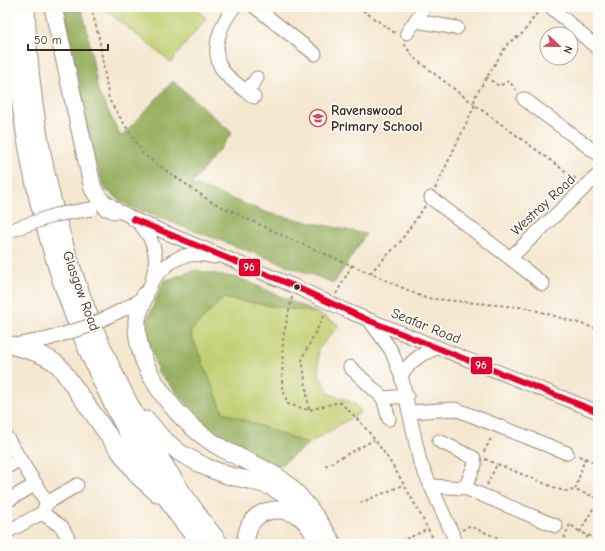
<svg xmlns="http://www.w3.org/2000/svg" width="605" height="551" font-family="'Comic Neue',sans-serif">
<style>
.green{fill:#c1ce70;stroke:#7e7c47}
.forest{fill:#98b162;stroke:#6a6e40}
.lines{fill:none;stroke-linecap:round;stroke-linejoin:round}
.minor-casing{stroke:#988877;stroke-width:15}
.major-casing{stroke:#988877;stroke-width:19}
.path{stroke:#988877;stroke-width:2;stroke-dasharray:3 3;stroke-linecap:butt}
.minor{stroke:#fff;stroke-width:13}
.major{stroke:#fff;stroke-width:17}
.minor-bridge-casing{stroke:#988877;stroke-width:15;stroke-linecap:butt}
.minor-bridge{stroke:#fff;stroke-width:13}
.bus-1-casing{stroke:#fdfcf7;stroke-width:9}
.bus-1{stroke:#e4002b;stroke-width:6}
.bus-dot{fill:#3b2a1e;stroke:#fdfcf7;stroke-width:1.5}
.labels{text-anchor:middle;dominant-baseline:central;stroke-width:3.5;stroke-linejoin:round;paint-order:stroke}
.poi-label{font-size:14px;font-weight:bold;fill:#3b2a1e;stroke:#fdfcf7;text-anchor:start}
.street-label{font-size:14px;fill:#3b2a1e;stroke:#fdfcf7}
.line-badge{stroke:#fdfcf7;stroke-width:1.5}
.badge-label{font-size:11px;text-anchor:middle;font-weight:bold;fill:#fff}
</style>
<rect width="100%" height="100%" fill="#fdfcf7"/>
<filter id="ink" filterUnits="userSpaceOnUse"><feTurbulence type="fractalNoise" baseFrequency=".025" numOctaves="2"/><feDisplacementMap in="SourceGraphic" scale="8" xChannelSelector="R" yChannelSelector="G"/><feConvolveMatrix kernelMatrix="1 2 1 2 8 2 1 2 1" color-interpolation-filters="sRGB"/></filter>
<filter id="wash" filterUnits="userSpaceOnUse"><feTurbulence type="fractalNoise" baseFrequency=".012" numOctaves="4" result="noise"/><feDisplacementMap in="SourceGraphic" scale="16" xChannelSelector="R" yChannelSelector="G"/><feGaussianBlur stdDeviation="0.9" result="paint"/><feColorMatrix in="noise" values="0 0 0 0 0 0 0 0 0 0 0 0 0 0 0 0 0 1.4 0 .05"/><feComposite in="paint" operator="in"/></filter>
<g filter="url(#wash)">
<rect width="100%" height="100%" fill="#f5e7d0"/>
<path class="green" d="M102 7H192L206 18 171 62Z
M223 298 317 313 339 325 318 350 319 375 330 394 354 403 361 412 308 444 223 412 190 332Z"/>
<path class="forest" d="M64 7H81L87 29 98 91 121 137 173 81 232 133 192 184 271 214 366 234 334 283 128 206 105 189 94 160Z
M195 270 242 279 317 313 223 298 190 332 223 412 308 444 278 467 212 431 158 372 145 325 164 281Z"/>
</g>
<g filter="url(#ink)">
<g class="lines">
<g class="minor-casing">
<path id="minor" d="M234 7C221 24 209 50 223 71 231 81 244 89 254 97
M255 7 315 54
M551 7 598 49
M416 21 457 28
M407 33 425 7
M247 91 257 78
M524 99 598 154
M431 198 510 258 543 284
M105 209C139 211 163 243 153 276 152 282 149 291 144 296 139 302 131 305 124 309
M133 219 294 286
M510 258 598 175
M153 280C170 258 186 250 214 257
M347 311 598 412
M370 321 391 350 401 375 420 462 457 544
M15 345 48 339
M350 367 383 398
M401 375C413 359 419 355 437 348
M410 412 455 409 567 453
M389 419 383 398 407 396
M7 438 47 503
M439 441 474 458 475 464 465 488
M7 467 20 459
M432 486 465 488 556 526
M7 501 36 484
M44 509 47 503 77 485
M7 532 42 513 62 527 71 544"/>
</g>
<g class="major-casing">
<path id="major" d="M13 7C19 189 72 356 173 508 181 521 191 532 201 544
M26 7C32 203 99 390 220 544
M53 7 93 189 101 201 114 210
M145 295C143 303 137 313 137 321 135 372 181 425 223 449 243 460 264 467 282 480 303 496 320 522 333 544
M10 345C29 350 46 354 60 367L121 453 139 477 157 493
M147 420 161 437 180 453 208 468 230 476 253 481 270 486 291 498
M245 544C246 537 247 529 251 523 262 507 284 507 299 516 308 522 315 534 318 544"/>
</g>
<path class="path" d="M91 7 99 38 109 100 144 155 210 201 292 240 370 273 425 298 528 308 598 329
M358 7 395 33
M404 44 414 58 475 105 576 179
M486 77 499 86 509 81 516 90
M435 189 475 105 474 98 508 43 523 33 540 9
M594 193 598 196
M370 273 400 242 425 206
M336 294 352 265
M292 297 283 338 282 387 288 404 309 410 339 402C384 439 409 494 436 544
M309 409 302 358 325 314
M484 452 492 436
M579 456 585 458 575 490 598 498
M585 458 598 465
M485 459 497 464
M325 466 374 440
M487 485 497 464 563 491 575 490
M360 503 403 485
M598 505 593 509 580 532 598 539
M462 530 469 526 513 544
M395 544 428 529
M562 544 570 524 580 532
M585 544 588 535"/>
<use href="#minor" class="minor"/>
<use href="#major" class="major"/>
<g class="minor-bridge-casing">
<path id="minor-bridge" d="M12 230 55 215 91 209
M294 286 347 311
M48 339 89 326 124 309"/>
</g>
<use href="#minor-bridge" class="minor-bridge"/>
<g class="bus-1-casing">
<path id="bus-1" d="M133 219 294 286 370 321 598 412"/>
</g>
<use href="#bus-1" class="bus-1"/>
</g>
</g>
<defs>
<g id="school-ring" transform="scale(0.9)"><circle r="9.5" fill="#fdfcf7" stroke="#d1495b" stroke-width="1.5"/><path d="M0-5L7-2L0 1L-7-2ZM-4 1L0 2.5L4 1V4Q0 6-4 4Z" fill="#d1495b"/></g>
</defs>
<g fill-rule="evenodd">
<use href="#school-ring" x="318" y="118"/>
</g>
<circle class="bus-dot" cx="297" cy="287" r="3.5"/>
<g class="labels">
<g class="poi-label">
<text x="331" y="110">Ravenswood<tspan x="331" dy="16">Primary School</tspan></text>
</g>
<g class="street-label">
<text transform="translate(543 205) rotate(-43)">Westray Road</text>
<text transform="translate(81 291) rotate(70)">Glasgow Road</text>
<text transform="translate(426 326) rotate(22)">Seafar Road</text>
</g>
</g>
<g class="line-badge">
<rect x="238" y="258" width="23" height="19" rx="4" fill="#e4002b"/>
<rect x="470" y="356" width="23" height="19" rx="4" fill="#e4002b"/>
</g>
<g class="badge-label">
<text x="249" y="271">96</text>
<text x="481" y="369">96</text>
</g>
<rect width="605" height="551" fill="none" stroke="#fdfcf7" stroke-width="24"/>
<g transform="translate(559 46) rotate(112)"><circle r="19" fill="#fdfcf7" stroke="#afa8a0"/>
<path d="M0-3L7 15L0 10L-7 15Z" fill="#d1495b"/>
<text y="-6" font-size="11" font-weight="bold" text-anchor="middle" fill="#3b2a1e">N</text>
</g>
<path d="M28 44v6h80v-6" fill="none" stroke="#3b2a1e" stroke-width="2"/>
<text x="34" y="44" font-size="12" fill="#3b2a1e" stroke="#fdfcf7" stroke-width="3" paint-order="stroke">50 m</text>
</svg>
